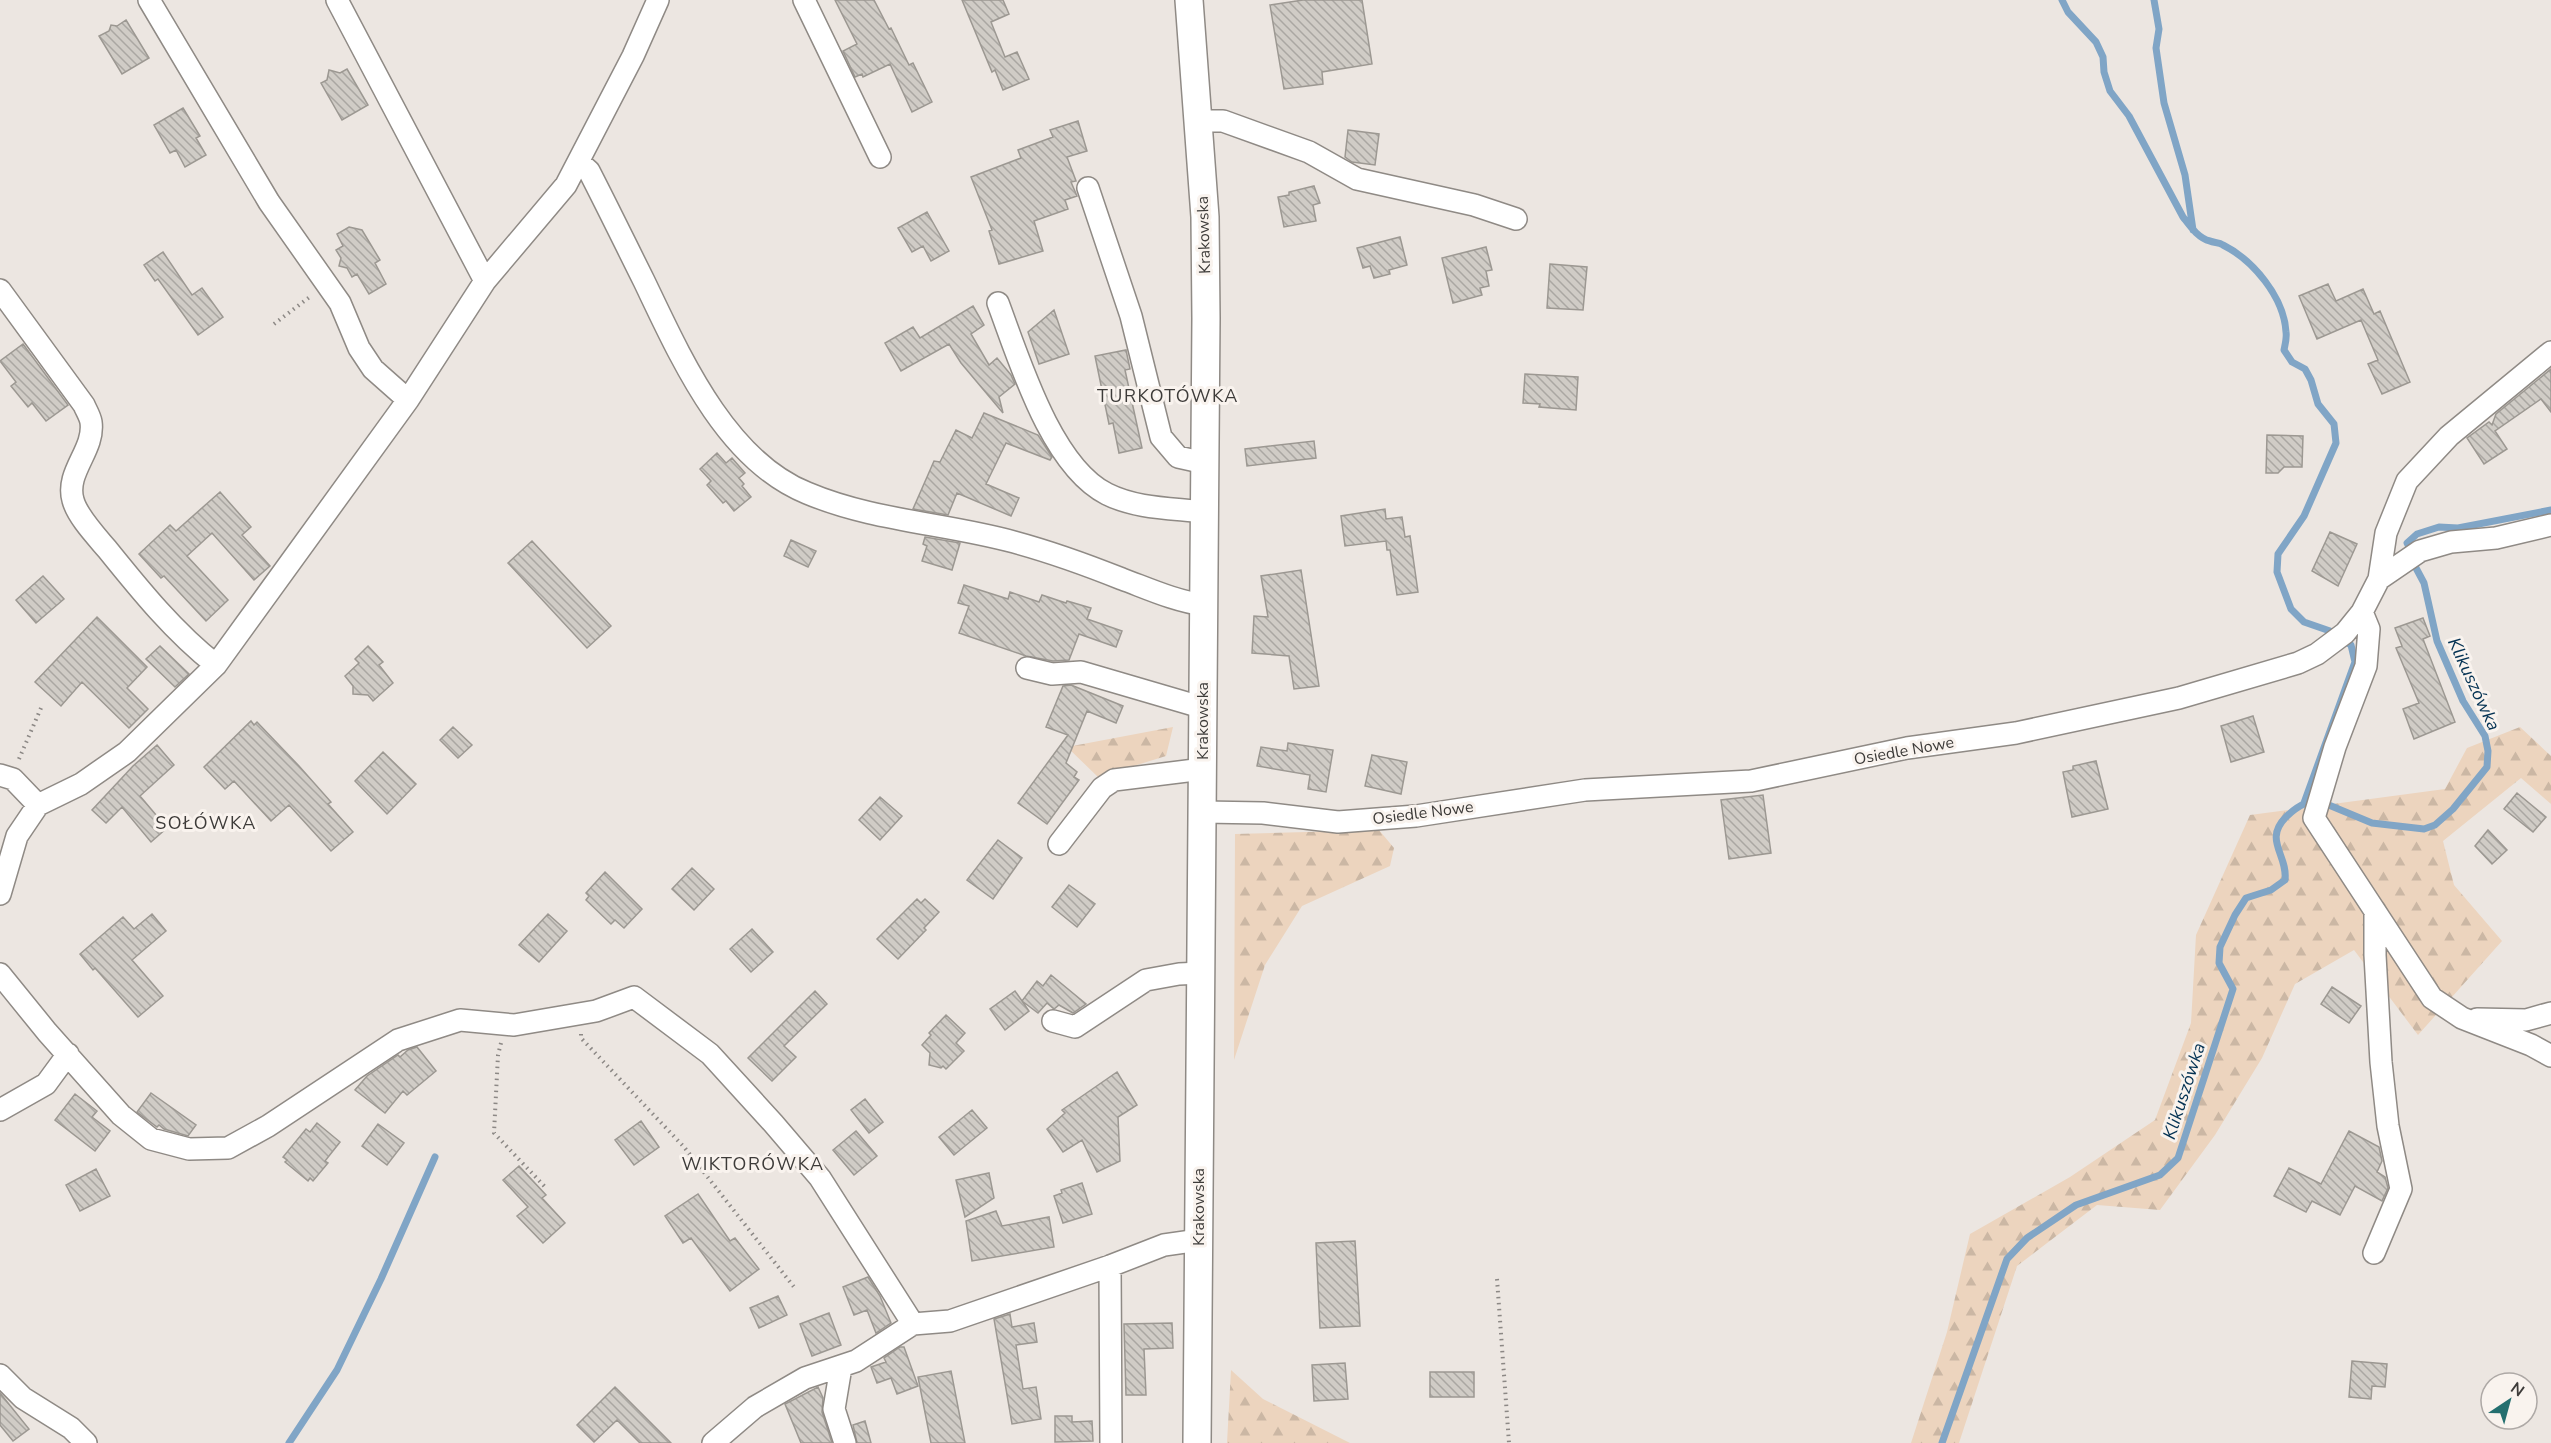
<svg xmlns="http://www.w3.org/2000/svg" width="2551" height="1443" font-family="'Nunito Sans',sans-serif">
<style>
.forest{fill:url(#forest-firs)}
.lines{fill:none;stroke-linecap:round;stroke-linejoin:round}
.stream{stroke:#80a5c6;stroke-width:7}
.building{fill:url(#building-back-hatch);stroke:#9c9892;stroke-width:1.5}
.minor-casing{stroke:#8f8a85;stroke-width:24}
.major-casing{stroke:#8f8a85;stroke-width:30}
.path{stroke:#8c8885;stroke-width:4;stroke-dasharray:1.5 4.5;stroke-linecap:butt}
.minor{stroke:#fff;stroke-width:21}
.major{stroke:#fff;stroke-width:27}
.labels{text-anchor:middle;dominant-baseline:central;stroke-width:6;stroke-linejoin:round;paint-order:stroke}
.street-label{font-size:16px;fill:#3d3b39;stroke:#f9f3ee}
.neighbourhood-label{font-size:18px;letter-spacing:1.5px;fill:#3d3b39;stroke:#f9f3ee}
.water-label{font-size:18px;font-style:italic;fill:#043253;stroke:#f9f3ee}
</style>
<defs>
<pattern id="forest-firs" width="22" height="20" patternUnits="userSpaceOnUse" patternTransform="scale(1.5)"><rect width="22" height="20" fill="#ecd4be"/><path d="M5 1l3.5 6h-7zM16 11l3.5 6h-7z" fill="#cbb7a4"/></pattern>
<pattern id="building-back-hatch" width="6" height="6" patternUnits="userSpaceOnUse" patternTransform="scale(1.5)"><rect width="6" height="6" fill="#d0ccc6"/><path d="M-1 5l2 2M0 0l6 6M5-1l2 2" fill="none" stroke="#aaa7a2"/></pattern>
</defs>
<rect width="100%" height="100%" fill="#ece6e1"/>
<path class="forest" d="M1173 727 1166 756 1098 777 1067 747Z
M2520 727 2551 756V804L2521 778 2443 841 2454 885 2502 941 2418 1035 2354 950 2295 984 2262 1058 2215 1135 2160 1210 2097 1205 2017 1266 1959 1443H1911L1947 1332 1970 1234 2070 1177 2155 1120 2191 1023 2196 935 2250 815 2445 789 2467 748Z
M1379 830 1394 848 1390 866 1302 906 1265 965 1234 1060 1235 834Z
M1231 1370 1263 1399 1350 1443H1227Z"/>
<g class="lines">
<path class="stream" d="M2062 0 2068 12 2096 42 2103 57 2104 72 2110 91 2129 116 2183 217C2190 226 2198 238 2210 241 2214 243 2219 242 2223 245 2253 260 2284 297 2286 332 2287 338 2285 345 2284 350L2292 362 2305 369 2311 380 2318 404 2334 424 2336 443 2304 516 2278 554 2277 572 2291 609 2304 622 2330 631 2351 645 2355 662 2304 803
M2154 0 2159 29 2156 48 2164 103 2185 175 2193 230
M2408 545 2407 543 2417 534 2439 527 2458 528 2551 510
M2324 803 2372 823 2424 829 2435 825 2453 809 2487 767 2488 751 2485 736 2463 701 2437 641 2424 583 2416 568
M289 1443 337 1370 381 1279 435 1157
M1942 1443 2007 1259 2027 1238 2076 1205 2160 1175 2178 1158 2233 989 2219 963 2220 947 2235 915 2246 898 2271 890 2285 880C2288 855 2263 840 2286 817 2292 811 2299 806 2306 803"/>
</g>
<path class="building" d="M835 0H874L889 29 891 28 909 65 913 63 932 102 912 112 890 64 863 77 862 74 855 77 843 51 857 44Z
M962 0H1003L1009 14 991 22 1005 57 1017 52 1029 79 1003 90 995 70 992 72Z
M1303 0H1362L1372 64 1322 72 1323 84 1284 89 1270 5Z
M126 20 149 58 122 74 99 36 109 31 111 25 117 26Z
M347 69 368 105 342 120 321 83 327 80 329 70 340 73Z
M183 108 200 136 196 138 206 155 185 167 176 150 170 153 154 125Z
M1078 121 1087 151 1067 157 1076 181 1071 182 1077 196 1065 200 1068 209 1034 221 1043 251 999 264 989 231 992 230 971 177 1021 158 1018 150 1053 137 1050 130Z
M1348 130 1379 134 1375 165 1352 162 1345 157Z
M1314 186 1320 203 1313 205 1316 221 1284 227 1278 197 1289 195V192Z
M927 212 949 251 931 261 923 246 912 252 898 228Z
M349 227 362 230 380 260 375 263 386 284 369 294 357 274 352 277 347 268 339 266 341 258 336 250 343 246 337 234Z
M1400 237 1407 265 1389 270 1390 274 1374 278 1370 266 1363 268 1357 248Z
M1486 247 1492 270 1486 271 1489 286 1480 288 1482 295 1453 303 1442 258Z
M163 252 192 295 202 288 223 317 198 335 158 279 155 281 144 265Z
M1550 264 1587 267 1583 310 1547 308Z
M2328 284 2336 301 2363 289 2374 314 2380 311 2410 382 2382 394 2368 364 2378 360 2361 320 2317 339 2299 296Z
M973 306 984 325 971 334 989 365 997 358 1011 375 1015 384 999 397 1003 413 961 363 949 344 901 371 885 343 913 327 920 338Z
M1054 310 1069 354 1039 364 1028 332Z
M23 344 68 405 46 421 32 403 28 407 11 386 16 382 0 361Z
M1126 350 1130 369 1125 370 1142 448 1119 453 1113 423 1109 424 1095 356Z
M2551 369V412L2541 399 2495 431 2507 449 2484 464 2467 438 2489 422 2492 425 2496 414Z
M1525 374 1578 377 1576 410 1539 407 1540 404 1523 403Z
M984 413 1038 435 1052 457 1050 460 1006 443 986 484 1019 498 1011 516 957 493 948 515 913 509 934 461 940 462 956 430 972 438Z
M2267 435 2303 436 2302 467H2284L2278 473H2266Z
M1314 441 1316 458 1247 466 1245 449Z
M717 453 726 463 732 458 745 473 739 478 744 484 742 486 751 497 734 511 726 501 723 503 707 485 711 481 700 469Z
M220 492 251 527 242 535 270 566 254 580 212 533 187 556 228 600 206 621 164 576 161 578 139 554 170 525 176 531Z
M1385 509 1386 519 1402 517 1405 537 1410 536 1418 592 1397 595 1390 550H1387L1386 541 1345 546 1341 516Z
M2330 532 2357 544 2338 586 2312 571Z
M925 537 960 543 952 570 922 561 927 546 923 544Z
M791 540 816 551 808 567 784 556Z
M532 541 611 626 587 648 508 563Z
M1301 570 1319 686 1294 689 1289 656 1252 653 1254 616 1268 617 1261 576Z
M43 576 64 599 36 623 16 600Z
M964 585 1008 599 1010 592 1039 602 1042 595 1066 603 1067 601 1091 608 1087 619 1122 631 1116 647 1079 634 1069 660 1053 661 1026 656 959 633 969 606 958 603Z
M97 617 147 667 127 688 148 709 129 728 82 682 61 706 35 682Z
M2423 618 2430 636 2423 639 2455 722 2414 739 2403 709 2419 703 2396 648 2402 646 2395 628Z
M160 646 189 674 175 687 146 659Z
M368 646 383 662 379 665 393 683 373 701 368 695 353 694V686L345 676 359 663 355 659Z
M1071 685 1123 706 1116 723 1087 711 1066 763 1077 772 1074 777 1079 780 1047 824 1018 803 1068 735 1046 727 1063 686Z
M2253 716 2264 752 2231 762 2221 726Z
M251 721 254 725 257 722 299 766 331 802 328 804 353 832 331 851 289 805 271 821 234 781 225 789 204 767Z
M453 727 472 745 458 758 440 740Z
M1288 743 1333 750 1326 792 1308 789 1310 775 1257 766 1261 747 1287 751Z
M157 745 174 765 140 796 167 828 151 842 122 807 106 823 92 810 133 766Z
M383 752 416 784 387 814 355 781Z
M1372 755 1407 762 1401 794 1365 786Z
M2096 761 2108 809 2072 817 2063 772 2073 770V766Z
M2517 793 2546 817 2533 832 2504 809Z
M1763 795 1771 853 1729 859 1721 800Z
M880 797 902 816 880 840 859 820Z
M2488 830 2507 850 2492 864 2475 846Z
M998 840 1022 858 993 899 967 880Z
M692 868 714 889 694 910 672 889Z
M605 872 642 909 624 928 615 920 611 924 586 900 589 896 586 893Z
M1069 885 1095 904 1077 927 1052 907Z
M917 899 921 903 925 899 939 912 924 928 926 930 898 959 877 939Z
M152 914 166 931 132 960 163 996 138 1017 95 968 93 970 80 954 123 917 134 929Z
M548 914 567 931 539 962 519 945Z
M752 929 773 952 751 972 730 949Z
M1051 975 1086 1004 1073 1013 1059 1005 1054 1009 1047 1003 1038 1013 1022 1001 1029 1011 1005 1030 990 1009 1015 991 1022 1001 1037 981 1043 986Z
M2332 987 2361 1006 2349 1023 2321 1004Z
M815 991 827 1004 784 1046 796 1057 772 1081 748 1058Z
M946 1015 965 1033 956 1043 964 1051 946 1069 943 1066 941 1068 929 1065 930 1053 922 1045 931 1035 929 1033Z
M417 1047 436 1071 407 1095 403 1091 385 1113 355 1090 367 1076 398 1055 400 1057 408 1050Z
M1117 1072 1137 1105 1118 1117 1120 1161 1097 1172 1082 1140 1063 1152 1047 1129 1065 1113 1062 1110Z
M151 1093 196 1125 188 1136 164 1129 159 1125 157 1127 137 1112Z
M75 1094 97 1111 92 1117 110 1131 95 1151 55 1120Z
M865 1099 883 1122 869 1133 851 1110Z
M972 1110 987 1128 954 1155 939 1137Z
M641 1121 659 1147 634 1165 615 1140Z
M317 1123 340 1142 325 1161 328 1163 313 1181 310 1178 308 1181 285 1162 287 1160 283 1157 306 1129 310 1132Z
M378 1124 404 1143 387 1165 362 1146Z
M856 1131 877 1156 854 1175 833 1150Z
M2349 1131 2379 1147 2382 1161 2377 1172 2385 1177 2388 1188 2382 1201 2355 1186 2340 1215 2312 1201 2306 1212 2274 1196 2289 1168 2321 1184Z
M519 1166 546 1195 542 1198 565 1223 543 1243 517 1216 528 1207 503 1180Z
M96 1169 110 1196 80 1211 66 1185Z
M989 1173 994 1198 965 1217 956 1180Z
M1082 1183 1092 1214 1063 1223 1054 1196 1062 1193 1061 1190Z
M698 1194 730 1241 735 1238 759 1269 730 1291 691 1238 683 1243 665 1216Z
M996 1211 1002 1226 1049 1217 1054 1247 972 1261 966 1221Z
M1355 1241 1360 1326 1320 1328 1316 1243Z
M868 1277 880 1296 891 1323 876 1333 867 1310 854 1315 843 1287Z
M778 1296 787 1315 759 1328 750 1308Z
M829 1313 841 1345 812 1356 800 1324Z
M1010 1314 1012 1327 1034 1323 1037 1342 1016 1345 1023 1389 1036 1387 1041 1419 1012 1424 994 1319Z
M1172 1323 1173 1348 1144 1349 1146 1395H1126L1124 1324Z
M900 1347H904L918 1386 897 1394 891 1378 877 1383 871 1367 886 1362 884 1358Z
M2352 1361 2387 1364 2385 1387 2372 1386 2371 1399 2349 1397Z
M1345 1363 1348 1399 1314 1401 1312 1365Z
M951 1371 965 1443H931L918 1377Z
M1430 1372H1474V1397H1430Z
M615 1387 671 1443H640L617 1420 594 1442 577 1425Z
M818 1387 823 1398 822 1412 832 1443H801L785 1404Z
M0 1393 29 1429 13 1441 0 1425Z
M1055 1416H1072V1422L1092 1421 1093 1441 1055 1442Z
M865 1421 871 1443H857L853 1425Z"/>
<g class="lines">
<g class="minor-casing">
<path id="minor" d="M149 0 269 202 340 303 359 348 373 369 408 400
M337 0 485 281
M804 0 880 157
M1198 121H1223L1309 152 1357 179 1474 205 1516 219
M580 163 589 171C608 208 626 245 644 281 680 356 725 460 807 493 873 521 945 523 1014 542 1051 552 1087 565 1122 579 1149 589 1175 601 1204 605
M1088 188 1131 316 1161 437 1178 457 1205 463
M0 290 84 405C86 410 90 416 91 422 95 450 65 472 73 500 77 516 96 536 107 549 140 590 174 632 216 665
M998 303C1019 359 1051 466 1107 494 1137 509 1172 508 1205 512
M2379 579 2386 533 2407 481 2449 436 2551 352
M2362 612 2369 629 2366 666 2335 747 2314 818 2432 998 2462 1018 2531 1045 2551 1056
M1027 668 1052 674 1081 672 1204 708
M0 775 13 779 38 805
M1203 812 1263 813 1338 822 1416 816 1585 790 1751 781 1907 748 2016 733 2179 698 2298 663 2317 654 2345 633 2362 612 2379 579 2420 551 2451 542 2496 538 2551 525
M1059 844 1102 788 1114 780 1203 769
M0 894 17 836 38 805 81 784 127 752 216 665 408 400 485 281 566 185 633 56 658 0
M0 974 47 1032 121 1115 151 1139 189 1149 228 1148 268 1126 398 1040 460 1020 514 1025 596 1011 634 997 710 1054 773 1123 820 1178 913 1324 950 1321 1110 1266 1164 1245 1199 1240
M2477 1019 2526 1020 2551 1013
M1053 1021 1075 1027 1146 980 1179 974 1201 973
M0 1110 46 1084 68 1054
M2374 1253 2401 1189 2388 1126 2381 1062 2375 955V911
M1110 1266 1111 1443
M841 1367 834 1409 845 1443
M0 1375 23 1398 71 1428 86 1443
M713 1443 755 1407 805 1378 856 1361 913 1324"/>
</g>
<g class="major-casing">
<path id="major" d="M1189 0 1205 217 1206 318 1197 1443"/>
</g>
<path class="path" d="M274 324 311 296
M19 759 41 708
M581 1034V1038L684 1147 794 1287
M501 1043 498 1055 494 1133 547 1189
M1497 1279 1509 1443"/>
<use href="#minor" class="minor"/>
<use href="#major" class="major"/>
</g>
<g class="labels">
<g class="street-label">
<text transform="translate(1204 235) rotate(-92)">Krakowska</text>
<text transform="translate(1203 721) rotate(-90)">Krakowska</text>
<text transform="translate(1904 751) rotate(-10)">Osiedle Nowe</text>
<text transform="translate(1423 813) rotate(-7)">Osiedle Nowe</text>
<text transform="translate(1199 1207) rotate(-90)">Krakowska</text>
</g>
<g class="neighbourhood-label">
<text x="1168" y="396">TURKOTÓWKA</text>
<text x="206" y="823">SOŁÓWKA</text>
<text x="753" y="1164">WIKTORÓWKA</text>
</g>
<g class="water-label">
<text transform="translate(2474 684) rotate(65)">Klikuszówka</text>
<text transform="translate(2184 1091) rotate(-72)">Klikuszówka</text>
</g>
</g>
<g transform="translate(2509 1401) rotate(36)"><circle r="28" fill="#f9f3ee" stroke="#aea9a6" stroke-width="1.5"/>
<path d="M0-4.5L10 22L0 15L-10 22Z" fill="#246f6f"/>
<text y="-9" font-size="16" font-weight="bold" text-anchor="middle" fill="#3d3b39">N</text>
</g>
</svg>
